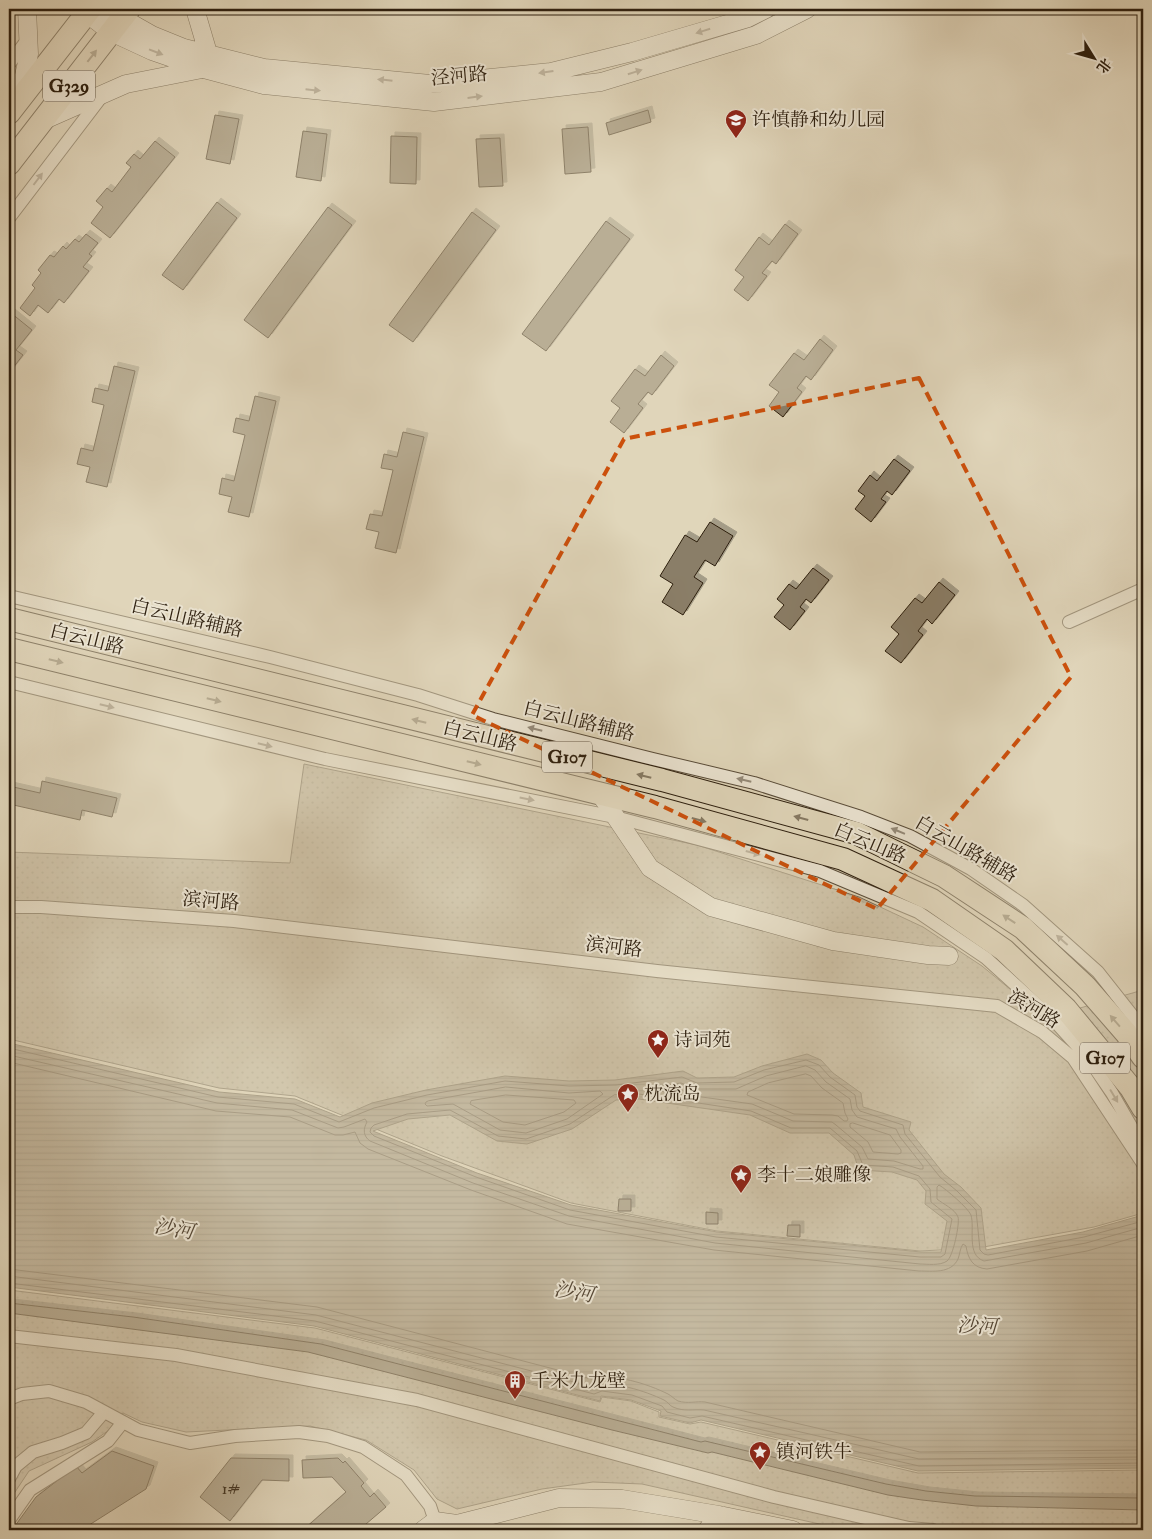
<svg xmlns="http://www.w3.org/2000/svg" width="1152" height="1539" font-family="'IM FELL Double Pica','Noto Serif SC',serif">
<style>
.park{fill:url(#park-dots);stroke:#766a56}
.water{fill:url(#water-rules);stroke:#736752;fill-rule:evenodd}
.lines{fill:none;stroke-linecap:round;stroke-linejoin:round}
.shore{stroke:#685a47;stroke-width:1}
.building{fill:#8a7e67;stroke:#2c1e0e;filter:url(#shadow)}
.street-casing{stroke:#594c39;stroke-width:14}
.secondary-casing{stroke:#2c1e0e;stroke-width:19}
.highway-casing{stroke:#2c1e0e;stroke-width:24}
.street{stroke:#ebe4d2;stroke-width:12}
.secondary{stroke:#ebe4d2;stroke-width:18}
.highway{stroke:#e0d6ba;stroke-width:22}
.oneway{fill:#958b7a}
.oneway2{fill:#867a64}
.marked{fill:none;stroke:#cc500c;stroke-width:4;stroke-dasharray:10 6;stroke-linejoin:round}
.labels{text-anchor:middle;dominant-baseline:central;stroke-width:4;stroke-linejoin:round;paint-order:stroke}
.number-label{font-size:16px;fill:#443624}
.shield{fill:#ebe4d2;stroke:#655949;stroke-width:1}
.shield-label{font-size:18px;font-weight:bold;fill:#2c1e0e}
.street-label{font-size:19px;fill:#2c1e0e;stroke:#ebe4d2}
.poi-label{font-size:19px;fill:#2c1e0e;stroke:#ebe4d2;text-anchor:start}
.water-label{font-size:20px;font-style:italic;fill:#564836;stroke:#ebe4d2}
</style>
<defs>
<pattern id="park-dots" width="8" height="8" patternUnits="userSpaceOnUse" patternTransform="scale(1.25)"><rect width="8" height="8" fill="#c1b79d"/><path d="M2 2h.1M6 6h.1" fill="none" stroke="#a69d86" stroke-width="1.8" stroke-linecap="round"/></pattern>
<pattern id="water-rules" width="6" height="5" patternUnits="userSpaceOnUse" patternTransform="scale(1.25)"><rect width="6" height="5" fill="#a39780"/><path d="M0 2.5h6" fill="none" stroke="#857b67"/></pattern>
<filter id="shadow"><feDropShadow dx="4" dy="-4" stdDeviation="0" flood-color="#0004"/></filter>
</defs>
<rect width="100%" height="100%" fill="#e0d6ba"/>
<filter id="stains"><feTurbulence type="fractalNoise" baseFrequency=".004" numOctaves="4"/><feColorMatrix values="0 0 0 0 .2 0 0 0 0 .09 0 0 0 0 .02 0 0 0 .5 -.17"/></filter>
<radialGradient id="worn" r=".72"><stop offset=".6" stop-color="#630" stop-opacity="0"/><stop offset="1" stop-color="#630" stop-opacity=".3"/></radialGradient>
<path class="park" d="M304 764 697 845 859 897 923 927 982 966 1045 1018 1143 990V1213L1094 1227 978 1248 920 1251 717 1231 571 1203 442 1156 295 1096 219 1088 9 1039V852L290 863Z
M9 1290 315 1328 600 1402 602 1397 631 1401 659 1412V1417L690 1424 701 1422 918 1473 1143 1470V1530H846L642 1484 593 1482 542 1489 457 1509 437 1499 414 1470 366 1440 310 1426 186 1432 142 1422 123 1413 112 1428 92 1442 29 1471 9 1501Z"/>
<path class="water" d="M9 1043 219 1092 295 1099 340 1117 372 1103 426 1090 505 1076 569 1081 615 1080 683 1071 697 1078 734 1077 762 1066 807 1054 821 1060 833 1073 861 1093 863 1107 911 1122 909 1130 944 1174 961 1187 981 1208 986 1250 1083 1232 1143 1215V1468L918 1471 701 1420 690 1423 660 1416 661 1411 631 1400 601 1396 600 1401 314 1326 9 1287ZM639 1099 750 1115 790 1133H829L854 1155 859 1170 892 1172 917 1180 926 1191 925 1204 947 1221 941 1252H921L717 1232 571 1205 477 1173 373 1131 408 1119 450 1115 497 1141 527 1144 572 1129 616 1100Z"/>
<g class="lines">
<path class="shore" d="M9 1048 218 1097 294 1104 339 1122 374 1108 427 1095 505 1081 569 1086 616 1085 682 1077 697 1083 734 1082 764 1070 806 1060 819 1065 830 1077 855 1095 857 1107 860 1111 903 1125 905 1134 940 1177 957 1191 976 1210 980 1250 984 1254 988 1255 1084 1237 1143 1221
M9 1055 217 1103 292 1110 338 1128 344 1127 365 1119 367 1122C363 1129 363 1136 370 1141L473 1183 569 1216 715 1243 920 1264C927 1264 940 1266 947 1261 953 1257 960 1223 958 1217 955 1209 943 1204 937 1199V1187L939 1185C946 1189 968 1208 971 1215 975 1229 966 1255 984 1261L1086 1243 1143 1227
M9 1062 216 1111 290 1117 335 1135H343L355 1132 360 1143 368 1149 471 1190 567 1224 714 1250 919 1271C932 1271 951 1274 958 1259 960 1254 960 1248 963 1244L966 1246C968 1259 973 1268 987 1269L1087 1251 1143 1235
M806 1066 815 1070 826 1082 850 1099 852 1110 857 1117 896 1129 900 1137 923 1166V1169H920L894 1161 868 1159 862 1147 836 1125 832 1122 793 1121 752 1104 659 1091 657 1088 659 1086 681 1083 696 1089H736L766 1076Z
M806 1074 811 1076 822 1088 843 1103 845 1113 848 1119 847 1121H844L838 1116 832 1115 794 1114 747 1095 748 1092 768 1083Z
M506 1087 569 1093 600 1091 603 1094 567 1119 526 1133 500 1130 453 1104 427 1106 425 1104 426 1102 428 1101Z
M639 1094 751 1111 791 1128H830L857 1151 863 1165 893 1167 919 1176 930 1189 931 1202 952 1219 945 1254 941 1257H920L716 1237 570 1210 476 1177 374 1136 370 1132 371 1128 374 1125 407 1114 450 1110 498 1136 526 1139 570 1124 614 1095Z
M506 1095 574 1100 576 1103 564 1112 525 1125 503 1122 470 1104 471 1101Z
M853 1123 890 1135 901 1150V1153L898 1154 873 1152 868 1142 850 1127V1124Z
M9 1269 317 1307 592 1379C614 1373 648 1384 668 1394 672 1396 674 1399 678 1401 688 1404 696 1401 705 1402L920 1452 1143 1450
M9 1276 316 1315 593 1387C613 1380 645 1391 664 1400 668 1402 670 1406 673 1407 684 1412 693 1409 704 1410L919 1459 1143 1457
M9 1283 315 1321 594 1394 602 1391 632 1395 662 1406 667 1412 690 1418 702 1416 919 1466 1143 1463"/>
</g>
<path class="building" d="M648 110 651 122 609 135 606 123Z
M215 115 239 119 230 164 206 159Z
M588 127 591 172 565 174 562 129Z
M303 131 327 134 321 181 296 177Z
M391 136 417 137 416 184 390 183Z
M500 138 503 186 479 187 476 139Z
M155 141 175 157 110 238 91 223 103 207 96 201 107 188 112 192 131 167 126 163 134 154 140 159Z
M217 202 237 218 183 290 162 275Z
M328 207 352 225 268 338 244 320Z
M472 212 496 230 413 342 389 325Z
M606 221 630 239 546 351 522 334Z
M785 224 798 234 776 264 772 261 762 273 767 276 748 301 734 290 744 277 735 270 759 237 769 245Z
M86 234 98 243 89 254 92 256 83 267 89 271 64 303 59 299 48 313 38 305 30 316 20 308 35 288 32 285 41 273 38 270 50 255 54 257 63 246 66 249 75 239 79 242Z
M11 313 32 330 16 350 23 355 9 373V316Z
M820 339 833 350 811 380 806 376 797 388 802 392 783 417 769 406 779 392 769 385 794 353 804 360Z
M661 355 674 366 652 395 648 392 638 404 643 408 624 433 610 422 620 408 611 401 635 369 645 376Z
M114 366 135 371 107 487 86 482 90 467 77 464 81 448 93 451 104 405 92 402 95 388 108 391Z
M255 396 276 401 249 517 228 512 232 497 219 494 222 478 234 481 245 435 233 432 236 418 249 421Z
M403 432 424 437 396 553 375 548 379 532 366 529 370 514 382 516 393 470 381 468 384 454 397 457Z
M894 459 910 471 892 495 887 491 881 499 886 502 871 522 855 509 865 496 858 491 870 475 877 481Z
M710 522 733 536 715 566 705 560 694 577 703 583 683 615 662 602 673 584 660 576 685 535 697 542Z
M813 568 829 580 811 603 806 599 800 607 805 611 790 630 774 617 784 605 777 599 789 584 796 589Z
M939 582 955 595 932 624 927 619 918 631 923 635 901 663 885 651 899 634 891 627 915 598 922 603Z
M42 781 117 798 112 817 82 810 80 820 9 804V786L40 793Z
M619 1199H631V1211H618Z
M706 1212 718 1213V1224H706Z
M788 1225H800V1237L787 1236Z
M9 1303 133 1317 321 1344 701 1442 705 1441 886 1484 926 1491 975 1496 1143 1498V1510L976 1506 922 1500 888 1495 712 1452 708 1453 612 1430 308 1352 9 1313Z
M112 1451 154 1466 146 1489 86 1527 84 1530H12L36 1497 76 1466 82 1473Z
M231 1458 289 1459V1481L262 1480 230 1521 200 1497Z
M338 1458 343 1463 345 1461 364 1483 361 1486 370 1497 374 1493 386 1507 359 1530H303L346 1492 332 1477 303 1478 302 1460Z"/>
<g class="lines">
<g class="street-casing">
<path id="street" d="M9 64 28 39
M9 218 102 96
M9 596 270 657 418 695 493 719 653 759 754 783 861 817 910 836 971 869 1023 905 1098 972 1143 1029
M1069 622 1143 589
M9 682 325 759 615 817 820 871 918 912 986 958 1051 1017 1088 1058 1112 1093 1143 1147
M9 907H41L234 921 657 971 997 1006 1042 1032 1073 1058 1143 1164
M9 1336 176 1355 417 1400 774 1497 909 1528 933 1530
M9 1399 22 1394 49 1391 86 1402 138 1430 190 1443 235 1436 299 1432 328 1436 363 1447 406 1475 430 1506 435 1521
M9 1479 16 1466 33 1452 62 1443 86 1433 104 1412
M9 1520 30 1490 108 1441 123 1422"/>
</g>
<g class="secondary-casing">
<path id="secondary" d="M81 9 111 32 152 51 204 69 264 85 434 102 601 82 756 35 807 9
M108 9 122 18 152 35 184 48 264 68 430 84 551 72 632 52 748 18 766 9
M195 9 208 53
M19 97 29 54 27 9
M42 121 126 84 202 69
M600 794 650 868 711 907 833 941 928 955 949 956
M423 1530 435 1521 457 1524 559 1498 622 1499 719 1515 793 1530
M707 1530 719 1515"/>
</g>
<g class="highway-casing">
<path id="highway" d="M9 113 90 9
M9 164 129 9
M9 619 662 780 856 833 944 876 1023 928 1085 986 1126 1033 1143 1057
M9 649 655 807 843 859 932 900 1004 950 1066 1009 1131 1088 1143 1108"/>
</g>
<use href="#street" class="street"/>
<use href="#secondary" class="secondary"/>
<use href="#highway" class="highway"/>
</g>
<defs><path id="oneway-solid" d="M-6-.8H1V-3.2L6.5 0L1 3.2V.8H-6Z" transform="scale(1.25)"/></defs>
<g class="oneway">
<use href="#oneway-solid" transform="translate(703 31) rotate(163)"/>
<use href="#oneway-solid" transform="translate(156 52) rotate(21)"/>
<use href="#oneway-solid" transform="translate(546 72) rotate(172)"/>
<use href="#oneway-solid" transform="translate(635 72) rotate(-17)"/>
<use href="#oneway-solid" transform="translate(385 80) rotate(-174)"/>
<use href="#oneway-solid" transform="translate(313 90) rotate(6)"/>
<use href="#oneway-solid" transform="translate(475 97) rotate(-7)"/>
<use href="#oneway-solid" transform="translate(38 179) rotate(-53)"/>
<use href="#oneway-solid" transform="translate(107 706) rotate(14)"/>
<use href="#oneway-solid" transform="translate(535 729) rotate(-166)"/>
<use href="#oneway-solid" transform="translate(265 745) rotate(14)"/>
<use href="#oneway-solid" transform="translate(744 780) rotate(-167)"/>
<use href="#oneway-solid" transform="translate(527 799) rotate(11)"/>
<use href="#oneway-solid" transform="translate(898 831) rotate(-158)"/>
<use href="#oneway-solid" transform="translate(753 853) rotate(15)"/>
<use href="#oneway-solid" transform="translate(1062 940) rotate(-139)"/>
<use href="#oneway-solid" transform="translate(1114 1096) rotate(59)"/>
</g>
<g class="oneway2">
<use href="#oneway-solid" transform="translate(92 56) rotate(-52)"/>
<use href="#oneway-solid" transform="translate(56 661) rotate(14)"/>
<use href="#oneway-solid" transform="translate(214 700) rotate(14)"/>
<use href="#oneway-solid" transform="translate(419 721) rotate(-166)"/>
<use href="#oneway-solid" transform="translate(474 763) rotate(14)"/>
<use href="#oneway-solid" transform="translate(644 776) rotate(-166)"/>
<use href="#oneway-solid" transform="translate(801 818) rotate(-165)"/>
<use href="#oneway-solid" transform="translate(699 820) rotate(15)"/>
<use href="#oneway-solid" transform="translate(1009 919) rotate(-147)"/>
<use href="#oneway-solid" transform="translate(1115 1021) rotate(-131)"/>
</g>
<path d="M0 0H1152V1539H0ZM919 378 1071 677 877 909 472 715 624 439Z" fill="#e0d6ba" fill-opacity=".55" fill-rule="evenodd"/>
<path class="marked" d="M919 378 1071 677 877 909 472 715 624 439Z"/>
<defs>
<g id="school-pin" transform="scale(1.125)"><path d="M0 17L-7.5 6A9.5 9.5 0 1 1 7.5 6Z" fill="#8f2418" stroke="#ebe4d2"/><path d="M0-5L7-2L0 1L-7-2ZM-4 1L0 2.5L4 1V4Q0 6-4 4Z" fill="#fff"/></g>
<g id="sight-pin" transform="scale(1.125)"><path d="M0 17L-7.5 6A9.5 9.5 0 1 1 7.5 6Z" fill="#8f2418" stroke="#ebe4d2"/><path d="M0-6L1.8-2.2L6-1.7L2.9 1.2L3.7 5.4L0 3.3L-3.7 5.4L-2.9 1.2L-6-1.7L-1.8-2.2Z" fill="#fff"/></g>
<g id="building-pin" transform="scale(1.125)"><path d="M0 17L-7.5 6A9.5 9.5 0 1 1 7.5 6Z" fill="#8f2418" stroke="#ebe4d2"/><path d="M-4-6H4V6H1V3H-1V6H-4ZM-2.5-4.3h1.7v1.8h-1.7ZM.8-4.3h1.7v1.8H.8ZM-2.5-1h1.7V.8h-1.7ZM.8-1h1.7V.8H.8Z" fill="#fff"/></g>
</defs>
<g fill-rule="evenodd">
<use href="#school-pin" x="736" y="120"/>
<use href="#sight-pin" x="658" y="1040"/>
<use href="#sight-pin" x="628" y="1094"/>
<use href="#sight-pin" x="741" y="1175"/>
<use href="#building-pin" x="515" y="1381"/>
<use href="#sight-pin" x="760" y="1452"/>
</g>
<g class="labels">
<g class="number-label">
<text x="231" y="1489">1#</text>
</g>
<g class="shield">
<rect x="43" y="70.5" width="52" height="31" rx="4"/>
<rect x="542" y="741.5" width="50" height="31" rx="4"/>
<rect x="1080" y="1042.5" width="50" height="31" rx="4"/>
</g>
<g class="shield-label">
<text x="69" y="86">G329</text>
<text x="567" y="757">G107</text>
<text x="1105" y="1058">G107</text>
</g>
<g class="street-label">
<text transform="translate(459 76) rotate(-5)">泾河路</text>
<text transform="translate(187 618) rotate(13)">白云山路辅路</text>
<text transform="translate(87 639) rotate(14)">白云山路</text>
<text transform="translate(579 721) rotate(14)">白云山路辅路</text>
<text transform="translate(480 736) rotate(14)">白云山路</text>
<text transform="translate(870 843) rotate(23)">白云山路</text>
<text transform="translate(966 849) rotate(30)">白云山路辅路</text>
<text transform="translate(211 901) rotate(5)">滨河路</text>
<text transform="translate(614 947) rotate(7)">滨河路</text>
<text transform="translate(1034 1009) rotate(31)">滨河路</text>
</g>
<g class="poi-label">
<text x="752" y="120">许慎静和幼儿园</text>
<text x="674" y="1040">诗词苑</text>
<text x="644" y="1094">枕流岛</text>
<text x="757" y="1175">李十二娘雕像</text>
<text x="531" y="1381">千米九龙壁</text>
<text x="776" y="1452">镇河铁牛</text>
</g>
<g class="water-label">
<text transform="translate(174 1229) rotate(9)">沙河</text>
<text transform="translate(574 1292) rotate(9)">沙河</text>
<text transform="translate(977 1326) rotate(3)">沙河</text>
</g>
</g>
<rect width="1152" height="1539" fill="none" stroke="#e0d6ba" stroke-width="30"/>
<rect x="10" y="10" width="1132" height="1519" fill="none" stroke="#2c1e0e" stroke-width="2.5"/>
<rect x="15" y="15" width="1122" height="1509" fill="none" stroke="#2c1e0e"/>
<g transform="translate(1094 58) rotate(127)" stroke="#ebe4d2" stroke-width="4" paint-order="stroke">
<path d="M0-4L9 19L0 12L-9 19Z" fill="#2c1e0e"/>
<text y="-8" font-size="14" font-weight="bold" text-anchor="middle" fill="#2c1e0e">北</text>
</g>
<rect width="100%" height="100%" filter="url(#stains)"/>
<rect width="100%" height="100%" fill="url(#worn)"/>
</svg>
